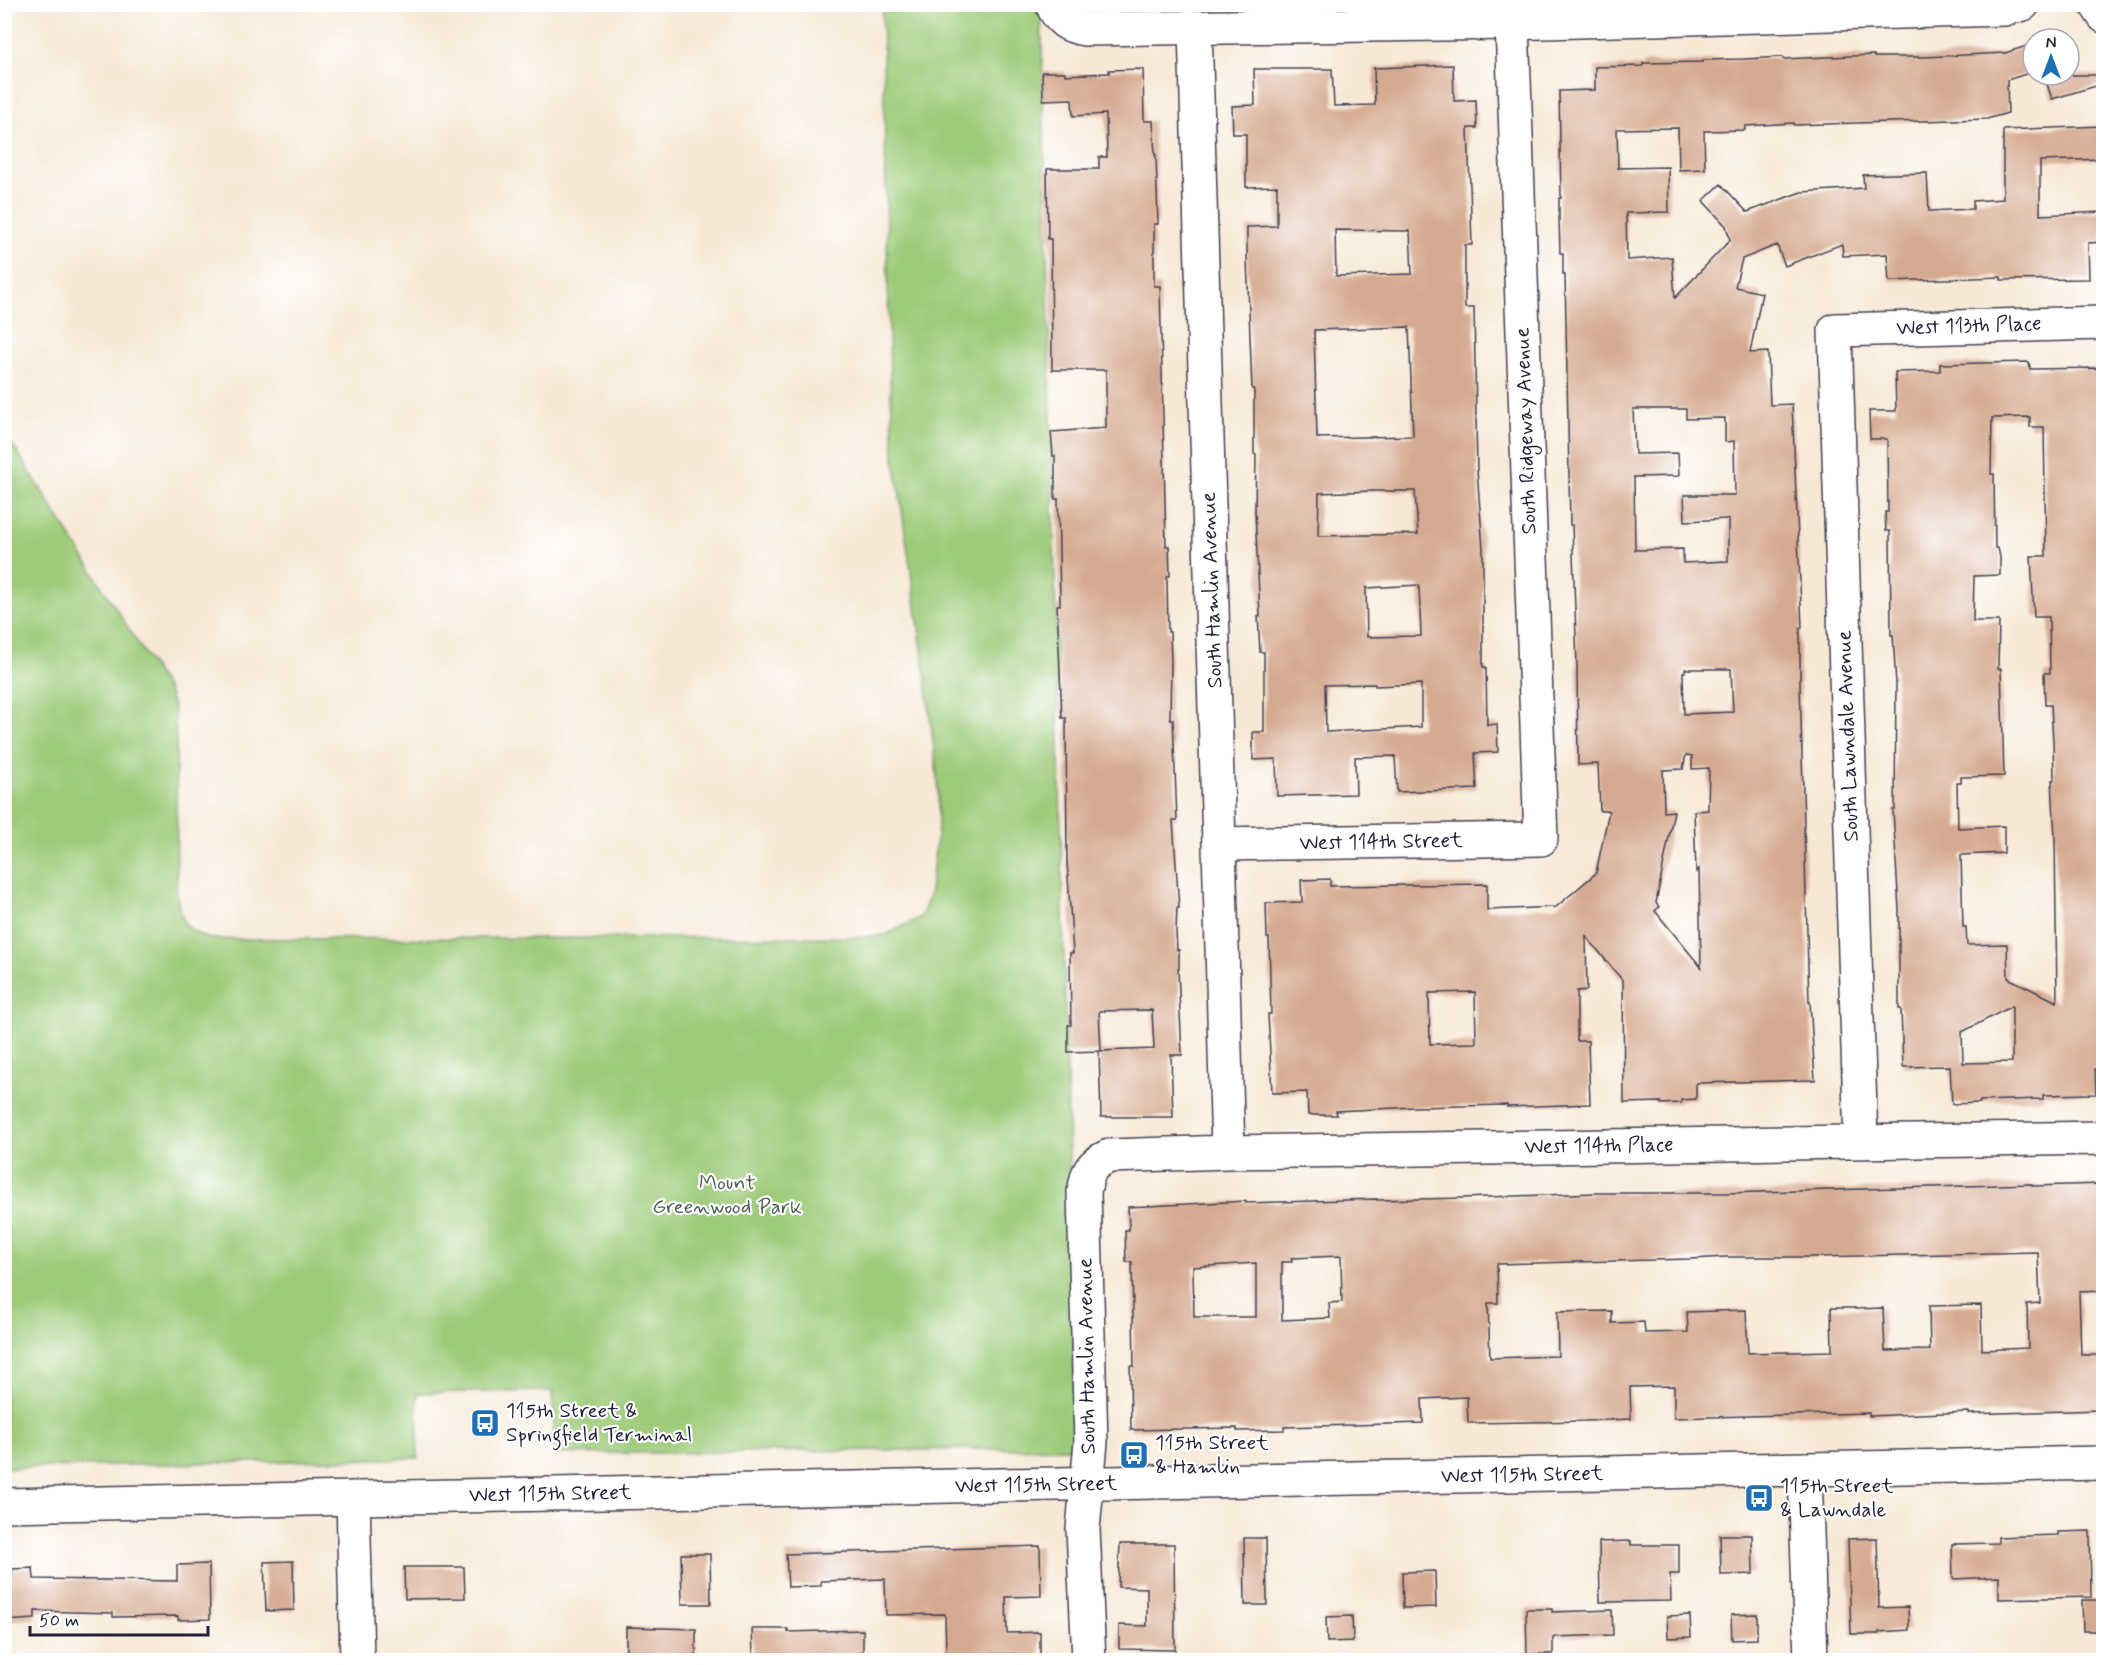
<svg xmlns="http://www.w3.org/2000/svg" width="2108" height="1665" font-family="Mynerve,sans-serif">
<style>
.green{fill:#9cca78;stroke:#5f765a;stroke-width:1.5}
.building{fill:#d5a98f;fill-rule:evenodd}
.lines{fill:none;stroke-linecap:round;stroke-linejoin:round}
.minor-casing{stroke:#424052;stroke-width:36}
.minor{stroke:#fff;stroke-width:33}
.labels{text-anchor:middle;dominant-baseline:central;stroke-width:4.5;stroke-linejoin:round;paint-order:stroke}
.street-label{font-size:21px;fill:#22223b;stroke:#fff}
.park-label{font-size:21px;fill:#4d5d50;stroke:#fff}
.poi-label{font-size:21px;fill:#22223b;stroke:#fff;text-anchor:start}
</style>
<rect width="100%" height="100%" fill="#fff"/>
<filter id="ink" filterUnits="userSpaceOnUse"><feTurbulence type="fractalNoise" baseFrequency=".0167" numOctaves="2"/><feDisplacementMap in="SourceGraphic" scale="12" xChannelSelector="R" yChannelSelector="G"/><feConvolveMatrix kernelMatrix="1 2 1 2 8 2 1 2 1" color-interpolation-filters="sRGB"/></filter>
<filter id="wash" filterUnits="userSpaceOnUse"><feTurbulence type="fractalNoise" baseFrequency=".008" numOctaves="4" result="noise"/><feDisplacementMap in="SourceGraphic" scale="24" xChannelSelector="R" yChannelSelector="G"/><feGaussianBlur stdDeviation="1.35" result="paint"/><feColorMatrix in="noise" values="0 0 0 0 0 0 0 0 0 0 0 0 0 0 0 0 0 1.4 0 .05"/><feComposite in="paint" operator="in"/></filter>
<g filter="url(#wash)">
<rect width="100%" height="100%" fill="#f7e8d5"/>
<path class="green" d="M882 5H1041L1076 1448 555 1454 552 1391 417 1393 418 1458 5 1468 4 436 16 450 168 691 174 710 176 732 177 895C181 921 184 931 211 939L862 937 886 935 921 917 929 897 938 828V784L924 663 894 455 890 377Z"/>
<g id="blocks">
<path class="building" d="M2033 44V72L2007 80 2008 113 1987 119 1794 125V123L1745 126V130L1704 131 1705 169 1679 170 1678 128 1617 129 1618 168 1668 167 1669 212 1626 213 1627 260 1672 257 1675 298 1730 240 1726 226 1703 201 1721 184 1747 212 1801 192 1864 188 1863 175 1927 173 1929 211 1973 209V201L2003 199V130L2103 126V159L2040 161V215L2103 212V242L2088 243 2089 279 2001 280V277L1889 281 1887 254 1843 256 1842 244 1785 266 1777 245 1742 259 1735 287 1762 293 1750 353 1768 352 1770 405 1792 404 1802 628H1800V685L1809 1002H1810L1815 1080 1696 1083V1099L1681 1100V1103L1661 1104V1102L1624 1103 1623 981 1586 936 1587 990 1577 991V1041H1588L1590 1104 1507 1107V1105L1416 1107 1336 1111 1337 1115H1308L1307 1092 1272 1093 1268 1014H1271L1269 938H1267L1266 903 1302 902 1301 880 1330 879V886L1487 884V910L1556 907 1596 873 1609 811H1600L1598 764 1578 765 1577 666 1572 525H1570L1565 274H1563V253H1560L1559 218V198H1561L1559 91 1595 90V67L1643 66V63L1703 62V60L1743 59 1783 57V59L1874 55V57H1924L2005 53ZM1633 409H1686V419L1725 418V442L1734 441 1735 495H1684L1685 521 1728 519V561L1683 563V549L1635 550 1634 477 1679 476 1678 453 1635 454ZM1685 669H1731L1733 712 1684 714 1683 672H1685ZM1686 755 1692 756V769L1709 768 1708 810 1694 811 1696 872 1699 869 1701 967 1655 911 1659 907 1656 903 1674 811 1664 812 1663 770 1683 769ZM1475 992 1476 1043 1430 1044 1429 993Z
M1453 65 1454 101 1476 100 1477 128H1468L1472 245H1465V308H1474L1477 470 1483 549V667H1486L1487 725 1497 724 1498 752 1475 753 1477 789 1397 792 1395 756 1355 757 1356 794 1277 796 1276 759 1253 760V732H1264V652H1260L1258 616H1260L1255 511 1256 454H1254V389H1252L1247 258V227L1277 226V186L1246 187V134H1233L1232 106 1255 105 1254 69H1332L1334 106 1375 105 1374 68ZM1335 230 1410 231 1412 274 1336 276ZM1409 327 1413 436 1317 438 1314 330ZM1374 491H1415L1418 534 1318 536 1319 493ZM1419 585 1421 636 1367 637 1366 588ZM1375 684V686L1421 684V727L1326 732 1325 685Z
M1143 69 1144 121H1153L1155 155H1156L1158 224H1154V286H1160L1166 546H1169L1170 576H1167L1168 632H1170L1171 662 1170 719H1173L1177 820H1173L1179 908H1177L1176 932 1177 950H1179V969H1178L1182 1055H1171L1173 1117H1101L1099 1051 1154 1049 1152 1010 1099 1011 1101 1051 1068 1052V1025H1071L1070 953H1073L1067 861 1066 718H1062L1059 649 1057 605H1060L1058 499H1055V456H1053L1051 432 1106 428V370H1052L1051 239H1048L1047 169H1099V157H1107L1106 114 1073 116 1072 99 1043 100 1042 72H1065V75L1109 73V70Z
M2044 75H2103V84L2052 99Z
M2029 362 2030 369 2099 368 2101 405H2103V1069H2095L2096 1094 2043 1095V1099L1980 1101V1103L1952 1104 1950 1066 1903 1067 1901 1009H1899V910L1893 810H1895L1896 684 1893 635H1891L1890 531H1886L1885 512H1888L1887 439H1870L1869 411H1896L1895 372 1940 371V364ZM2030 417V427H2044L2046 556H2031L2034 617H2049L2050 673H2044L2045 705H2051L2053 741 2054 780H2052L2055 839 2057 1002 2008 978 2007 944 1967 945 1966 927H1963L1961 855 2004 853V826L1958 828 1957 783H1961V777L2004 776 2001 669H1998L1999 621H1973L1974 576 2000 575V557L1998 548H1995L1994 474H1991L1992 418ZM2012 1006V1062L1963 1063 1962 1032Z
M2032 1184V1186L2103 1184V1291L2079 1292 2081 1355H2102V1410L1969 1414V1412L1869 1416V1413L1674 1418V1386L1630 1387 1631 1419 1585 1421 1468 1423 1467 1397 1422 1399 1423 1423 1284 1427V1430L1237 1431V1428L1131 1430 1130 1366H1134L1132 1262H1126L1125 1230H1129L1128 1207 1246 1201V1203L1377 1199V1200L1463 1198 1595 1193H1726ZM2038 1252 2040 1303 2027 1304 2028 1348 1982 1350 1981 1305 1929 1306 1930 1350 1885 1351 1883 1308 1855 1309V1308H1831L1832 1351 1748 1353 1746 1310 1687 1312 1688 1332 1645 1333 1644 1322 1612 1323V1311L1557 1312 1558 1356 1490 1358 1488 1303H1498L1497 1264 1691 1259 1726 1257H1814ZM1341 1256 1342 1302 1329 1303 1330 1318 1282 1320V1262H1292L1291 1258ZM1256 1263V1317H1194L1193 1267Z
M2090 1531 2091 1597 1999 1599V1577L1953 1579 1952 1544 1998 1543V1537L2058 1535V1532Z
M1720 1535H1752L1753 1574 1721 1575Z
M1244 1538H1266L1267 1605H1245Z
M1877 1538 1879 1608 1908 1607 1909 1630 1879 1632V1634H1851L1848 1539Z
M1631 1541V1545H1679V1574H1670L1671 1601 1600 1602 1599 1542Z
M1120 1544H1174L1175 1650 1119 1649V1625L1147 1626V1588L1118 1587Z
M1040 1546 1041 1596 1006 1597 1007 1633 1040 1632V1657H1015V1654L946 1655 945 1614 886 1615 885 1579 821 1581V1586L788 1587 786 1554Z
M681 1554H710L711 1604H682Z
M293 1561 294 1610 266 1611 264 1562Z
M209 1564 210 1619 178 1620V1616L113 1617V1613L35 1611V1619L4 1621V1574H12V1569L33 1568 34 1579 177 1581V1565Z
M404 1567H464L465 1598 405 1599Z
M1435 1571 1436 1607 1403 1608 1402 1572Z
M2082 1600H2103V1631H2083Z
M1526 1609H1552V1612L1612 1610 1613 1635 1553 1637V1654H1527Z
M1757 1614V1639L1732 1640 1731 1615Z
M1690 1615 1691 1637 1668 1638 1667 1616Z
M1352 1616 1353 1641 1327 1642 1326 1617Z
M626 1627 696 1629V1659L626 1656Z
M752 1629H788V1632L863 1630V1655L753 1656Z"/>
</g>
</g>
<g filter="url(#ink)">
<use href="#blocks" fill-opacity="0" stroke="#424052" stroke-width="1.5"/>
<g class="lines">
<g class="minor-casing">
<path id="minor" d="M1052 4C1059 21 1068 26 1085 29L1512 23 2004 9 2023 4
M2096 4 2104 16
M1195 28 1228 1152
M1220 844 1541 839 1512 23
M1861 1142 1835 330 2104 323
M1805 1469 1811 1660
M353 1498 357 1660
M4 1505 2104 1463
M1089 1660 1083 1529 1091 1442 1084 1192C1088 1172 1089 1165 1109 1156L1228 1152 2104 1138"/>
</g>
<use href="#minor" class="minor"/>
</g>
</g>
<defs>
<g id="bus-square" transform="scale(1.5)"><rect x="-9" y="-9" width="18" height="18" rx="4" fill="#1f6fb2" stroke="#fff"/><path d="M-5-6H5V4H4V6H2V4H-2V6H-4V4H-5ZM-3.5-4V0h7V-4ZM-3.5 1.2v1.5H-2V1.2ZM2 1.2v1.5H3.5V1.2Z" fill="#fff"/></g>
</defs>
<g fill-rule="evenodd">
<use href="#bus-square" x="485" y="1423"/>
<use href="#bus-square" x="1134" y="1455"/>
<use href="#bus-square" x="1759" y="1498"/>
</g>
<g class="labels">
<g class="street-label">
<text transform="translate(1969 326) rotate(-2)">West 113th Place</text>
<text transform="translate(1526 431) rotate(-92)">South Ridgeway Avenue</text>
<text transform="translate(1212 590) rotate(-92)">South Hamlin Avenue</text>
<text transform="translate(1848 736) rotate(-92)">South Lawndale Avenue</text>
<text transform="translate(1381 842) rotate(-1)">West 114th Street</text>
<text transform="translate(1599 1146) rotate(-1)">West 114th Place</text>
<text transform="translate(1087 1356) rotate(-91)">South Hamlin Avenue</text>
<text transform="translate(1522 1475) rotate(-1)">West 115th Street</text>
<text transform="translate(1036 1485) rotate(-1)">West 115th Street</text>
<text transform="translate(550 1494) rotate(-1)">West 115th Street</text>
</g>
<g class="park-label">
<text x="727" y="1183">Mount<tspan x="727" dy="24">Greenwood Park</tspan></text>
</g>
<g class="poi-label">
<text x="506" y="1411">115th Street &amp;<tspan x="506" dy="24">Springfield Terminal</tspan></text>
<text x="1155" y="1443">115th Street<tspan x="1155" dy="24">&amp; Hamlin</tspan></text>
<text x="1780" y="1486">115th Street<tspan x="1780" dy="24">&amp; Lawndale</tspan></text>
</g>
</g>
<rect width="2108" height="1665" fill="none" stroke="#fff" stroke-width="24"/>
<g transform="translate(2051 57)"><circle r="28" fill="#ffffff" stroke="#a7a7b1" stroke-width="1.5"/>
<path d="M0-4.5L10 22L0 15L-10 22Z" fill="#1f6fb2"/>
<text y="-9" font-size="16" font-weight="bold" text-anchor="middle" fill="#22223b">N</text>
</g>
<path d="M30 1626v9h178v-9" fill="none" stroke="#22223b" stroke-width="3"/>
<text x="39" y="1626" font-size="18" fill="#22223b" stroke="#ffffff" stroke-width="4.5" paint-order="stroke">50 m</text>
</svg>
